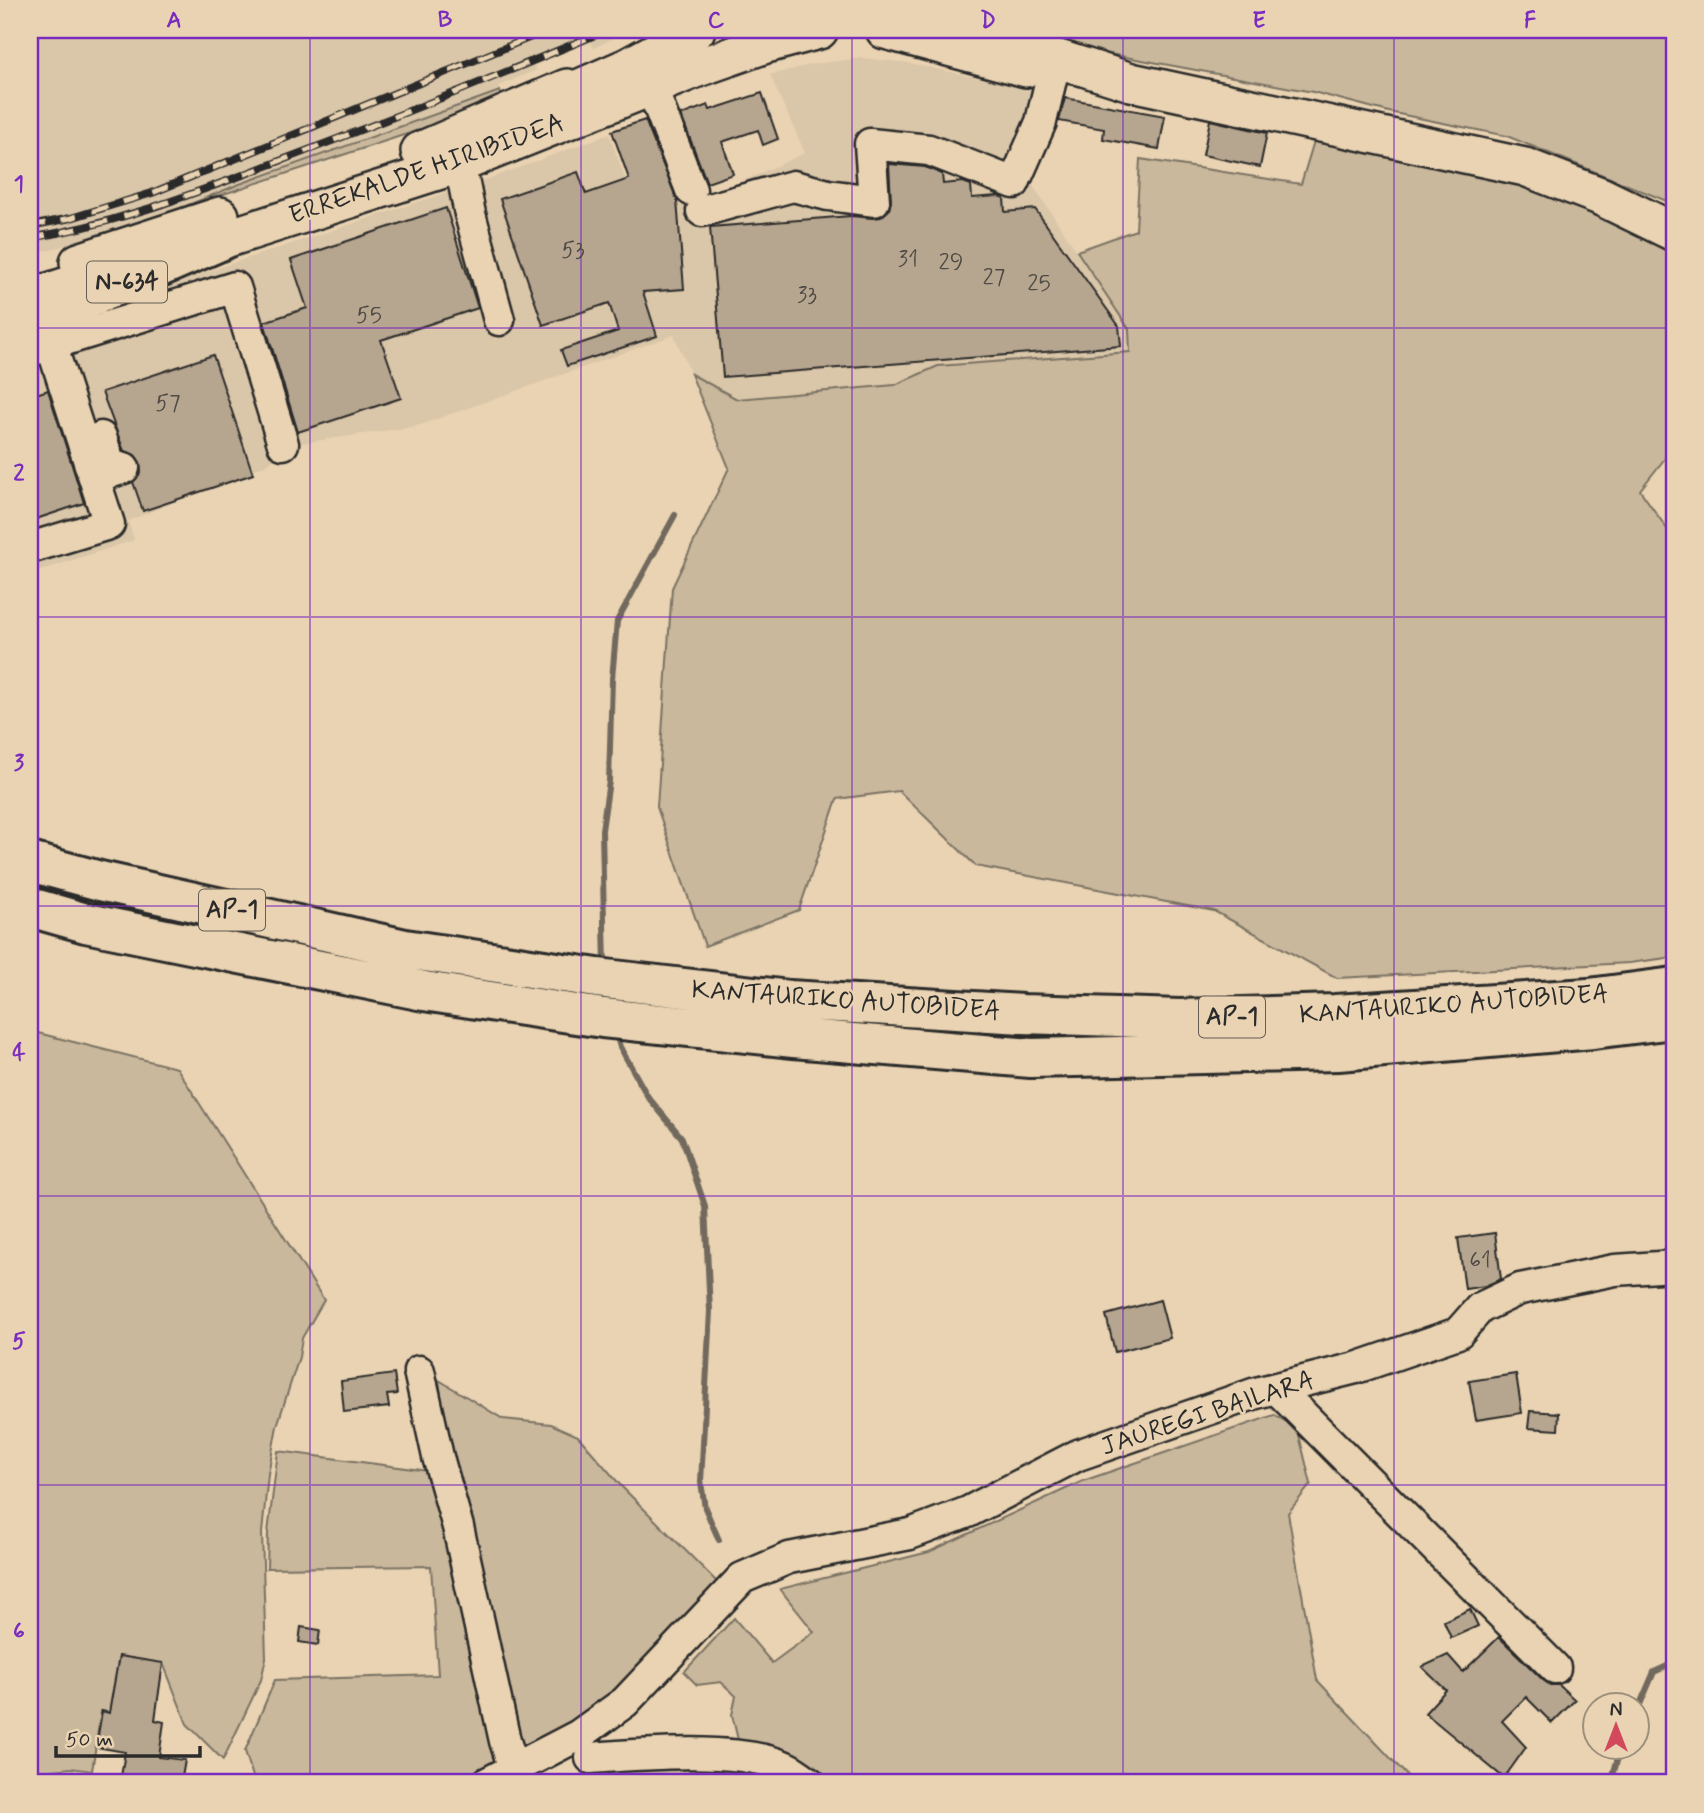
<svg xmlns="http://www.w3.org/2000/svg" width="1704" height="1813" font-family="Mynerve,sans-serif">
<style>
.built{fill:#dac6a8}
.green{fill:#cab89c;stroke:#7a7264;stroke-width:2}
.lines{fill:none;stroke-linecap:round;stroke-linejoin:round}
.stream{stroke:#71695d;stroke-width:6}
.building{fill:#b7a68f;stroke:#2b2b2b;stroke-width:2}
.minor-casing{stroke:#2b2b2b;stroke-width:35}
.major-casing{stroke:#2b2b2b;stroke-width:42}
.highway-casing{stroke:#2b2b2b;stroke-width:44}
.minor{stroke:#e9d3b2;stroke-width:30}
.major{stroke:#e9d3b2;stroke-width:37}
.highway{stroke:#e9d3b2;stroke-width:38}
.rail-casing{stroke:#2b2b2b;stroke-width:8}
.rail{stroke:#e9d3b2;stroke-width:5;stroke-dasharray:16;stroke-linecap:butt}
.grid{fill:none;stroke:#7b2cbf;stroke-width:2;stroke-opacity:0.55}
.labels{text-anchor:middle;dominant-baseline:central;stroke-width:5;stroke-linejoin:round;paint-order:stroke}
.number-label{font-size:23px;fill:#4e4a44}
.shield{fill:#e9d3b2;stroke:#645d54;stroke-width:2}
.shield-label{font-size:24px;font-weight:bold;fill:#2b2b2b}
.street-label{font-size:26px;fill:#2b2b2b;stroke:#e9d3b2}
.neatline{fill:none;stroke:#7b2cbf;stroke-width:2.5}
.grid-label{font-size:23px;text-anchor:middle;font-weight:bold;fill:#7b2cbf}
</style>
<rect width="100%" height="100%" fill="#e9d3b2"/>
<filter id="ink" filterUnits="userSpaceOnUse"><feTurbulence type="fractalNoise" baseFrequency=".0143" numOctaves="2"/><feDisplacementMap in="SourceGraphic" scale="14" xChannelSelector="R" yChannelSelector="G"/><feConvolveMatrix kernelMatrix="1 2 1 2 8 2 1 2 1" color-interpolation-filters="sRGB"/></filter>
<g filter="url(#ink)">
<path class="built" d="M30 30H630L594 48 591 42 534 65 536 70 499 86 500 91 396 129 237 185 181 208 50 250 30 251Z
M862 58 908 63 1055 94 1029 180 1129 329 1131 352 938 366 895 385 736 399 691 374 674 335 417 426 302 443 261 467 128 521 134 540 30 574V330L491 178 609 134 639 217 700 201 805 153 770 75 814 64Z"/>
<path class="green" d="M1028 30H1674V204L1507 136 1389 112 1313 92 1067 46Z
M500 91 503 99 416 131 181 208 237 185Z
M1314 141 1526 187 1617 222 1674 250V447L1640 490 1674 539V957L1629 963 1337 978 1214 911 976 866 899 791 837 799 799 910 705 946 657 807 672 588 729 468 691 374 737 399 895 385 938 366 1130 352 1129 329 1077 251 1136 230 1140 159 1301 184Z
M30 1031 177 1068 324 1300 302 1338 299 1357 277 1426 268 1474 262 1533 266 1658 261 1680 223 1760 187 1724 163 1663 109 1713 101 1711 92 1771 70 1768 30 1773Z
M439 1380 503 1419 551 1424 578 1436 622 1487 719 1584 617 1698 520 1753 449 1454Z
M1274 1415 1297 1427 1311 1484 1288 1513 1317 1680 1414 1783H599C612 1760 711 1749 739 1744L732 1715 736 1696 721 1682 697 1685 684 1672 734 1618 772 1663 814 1632 780 1589 929 1552 1083 1481Z
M278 1451 436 1472 496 1745 494 1761 473 1779 457 1783H255L245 1751 275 1680 438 1675 431 1566 267 1568 268 1533Z"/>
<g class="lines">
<path class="stream" d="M605 968 602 830 609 781 612 679 617 621 675 515
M616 1034 620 1047 648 1097 682 1138 705 1206 710 1311 701 1482 705 1508 719 1540
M1638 1709 1654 1672 1674 1663
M1611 1783 1621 1746"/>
</g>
<path class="building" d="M762 93 778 139 763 145 758 130 722 142 733 174 707 183 681 115 708 105 710 110Z
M1065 98 1165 116 1159 149 1103 139 1104 129 1059 121Z
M645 120 677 200 684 289 643 292 657 336 567 366 561 350 618 331 609 303 543 325 500 199 578 172 586 194 629 179 612 131Z
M1210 120 1267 133 1260 167 1203 155Z
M889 164 925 167 942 174 943 184 963 182 971 185 972 198 998 196 1004 198 1005 212 1035 209 1119 326 1121 346 723 377 710 227 851 216 872 218 881 217 889 210 891 201Z
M446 208 478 308 381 340 401 398 298 432 264 322 307 308 291 260Z
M213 355 253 474 143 511 133 482 141 472 140 462 135 455 124 451 102 392Z
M48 390 84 503 30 521V396Z
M1495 1233 1501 1279 1485 1286 1465 1289 1458 1238Z
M1160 1300 1170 1338 1115 1352 1106 1315Z
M394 1374 397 1394 387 1395 389 1407 344 1412 341 1381Z
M1516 1374 1522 1413 1476 1420 1469 1381Z
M1530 1411 1559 1413 1558 1430 1528 1428Z
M1470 1609 1478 1626 1451 1638 1444 1621Z
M301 1627 320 1630 318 1645 299 1642Z
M1499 1637 1543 1680 1550 1685H1559L1575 1700 1552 1723 1526 1697 1502 1721 1526 1747 1504 1778 1425 1713 1446 1690 1422 1667 1448 1655 1463 1672Z
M119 1656 163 1663 155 1720 164 1722 159 1757 185 1760 181 1783H120L125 1752 96 1747 102 1711 109 1713Z"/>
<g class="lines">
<g class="minor-casing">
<path id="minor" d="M651 86 691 190
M456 165 464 184 470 214 499 320
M702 211 793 186 828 195 874 201 870 144 929 150 1014 183 1041 122 1052 75
M30 351 235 287 283 444
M101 437 112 472 124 468
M33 547 109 524 51 344
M419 1371 438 1457 458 1527 505 1741 514 1769
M1276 1388 1555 1668
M591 1758C643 1754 742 1746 788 1768 796 1772 803 1778 810 1783
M487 1783 579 1735 625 1702 742 1578 789 1558 910 1534 968 1512 1078 1455 1256 1393 1356 1368 1458 1333 1480 1308 1520 1289 1615 1270 1674 1266"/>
</g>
<g class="major-casing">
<path id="major" d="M885 30 1026 68
M983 30 1036 52 1131 82 1525 167 1600 196 1674 232
M546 103 628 67 696 30
M420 151 567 88
M193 247 222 240 456 165 695 69 763 45 819 30
M79 262 220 216
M30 298 117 270"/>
</g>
<g class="highway-casing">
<path id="highway" d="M30 318 60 310 222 240
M30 862 100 881 405 949 597 978 789 1000 1023 1014 1180 1019 1335 1014 1589 998 1674 987
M30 907 86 923 424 991 603 1018 794 1038 1031 1058 1338 1051 1593 1029 1674 1019"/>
</g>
<use href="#minor" class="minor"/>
<use href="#major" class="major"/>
<use href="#highway" class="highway"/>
<g class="rail-casing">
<path id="rail" d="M30 226 71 218 152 193 548 30
M30 238C118 224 194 193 277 162 388 120 498 76 607 30"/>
</g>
<use href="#rail" class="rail"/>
</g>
</g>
<path class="grid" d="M310 30V1783M581 30V1783M852 30V1783M1123 30V1783M1394 30V1783M30 328H1674M30 617H1674M30 906H1674M30 1196H1674M30 1485H1674"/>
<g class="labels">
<g class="number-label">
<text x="573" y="251">53</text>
<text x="908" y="260">31</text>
<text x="951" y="263">29</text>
<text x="994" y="278">27</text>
<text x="1039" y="284">25</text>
<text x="807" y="296">33</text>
<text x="369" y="316">55</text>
<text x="168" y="404">57</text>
<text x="1480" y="1261">61</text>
</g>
<g class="shield">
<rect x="87" y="261.5" width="80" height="41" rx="5"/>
<rect x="199" y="889.5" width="66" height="41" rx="5"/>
<rect x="1199" y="996.5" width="66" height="41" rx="5"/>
</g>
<g class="shield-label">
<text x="127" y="282">N-634</text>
<text x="232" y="910">AP-1</text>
<text x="1232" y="1017">AP-1</text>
</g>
<g class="street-label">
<text transform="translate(427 170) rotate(-19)">ERREKALDE HIRIBIDEA</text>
<text transform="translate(846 1001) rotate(4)">KANTAURIKO AUTOBIDEA</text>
<text transform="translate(1454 1005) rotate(-4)">KANTAURIKO AUTOBIDEA</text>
<text transform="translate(1208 1414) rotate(-18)">JAUREGI BAILARA</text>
</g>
</g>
<rect width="1704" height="1813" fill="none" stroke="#e9d3b2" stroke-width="77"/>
<g transform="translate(1616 1726)"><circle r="33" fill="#e9d3b2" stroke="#9d907c" stroke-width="2"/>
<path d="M0-5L12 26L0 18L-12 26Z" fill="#d1495b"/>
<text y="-10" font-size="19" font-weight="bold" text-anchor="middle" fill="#2b2b2b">N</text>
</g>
<path d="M56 1746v10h144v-10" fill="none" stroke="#2b2b2b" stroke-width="3.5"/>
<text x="66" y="1746" font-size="21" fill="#2b2b2b" stroke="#e9d3b2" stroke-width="5" paint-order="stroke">50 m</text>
<rect x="38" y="38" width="1628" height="1736" class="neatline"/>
<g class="grid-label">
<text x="174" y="27">A</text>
<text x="445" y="27">B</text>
<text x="716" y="27">C</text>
<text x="988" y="27">D</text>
<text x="1259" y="27">E</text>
<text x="1530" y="27">F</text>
<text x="19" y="191">1</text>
<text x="19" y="480">2</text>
<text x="19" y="770">3</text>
<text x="19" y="1059">4</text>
<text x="19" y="1348">5</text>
<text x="19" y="1638">6</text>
</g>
</svg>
